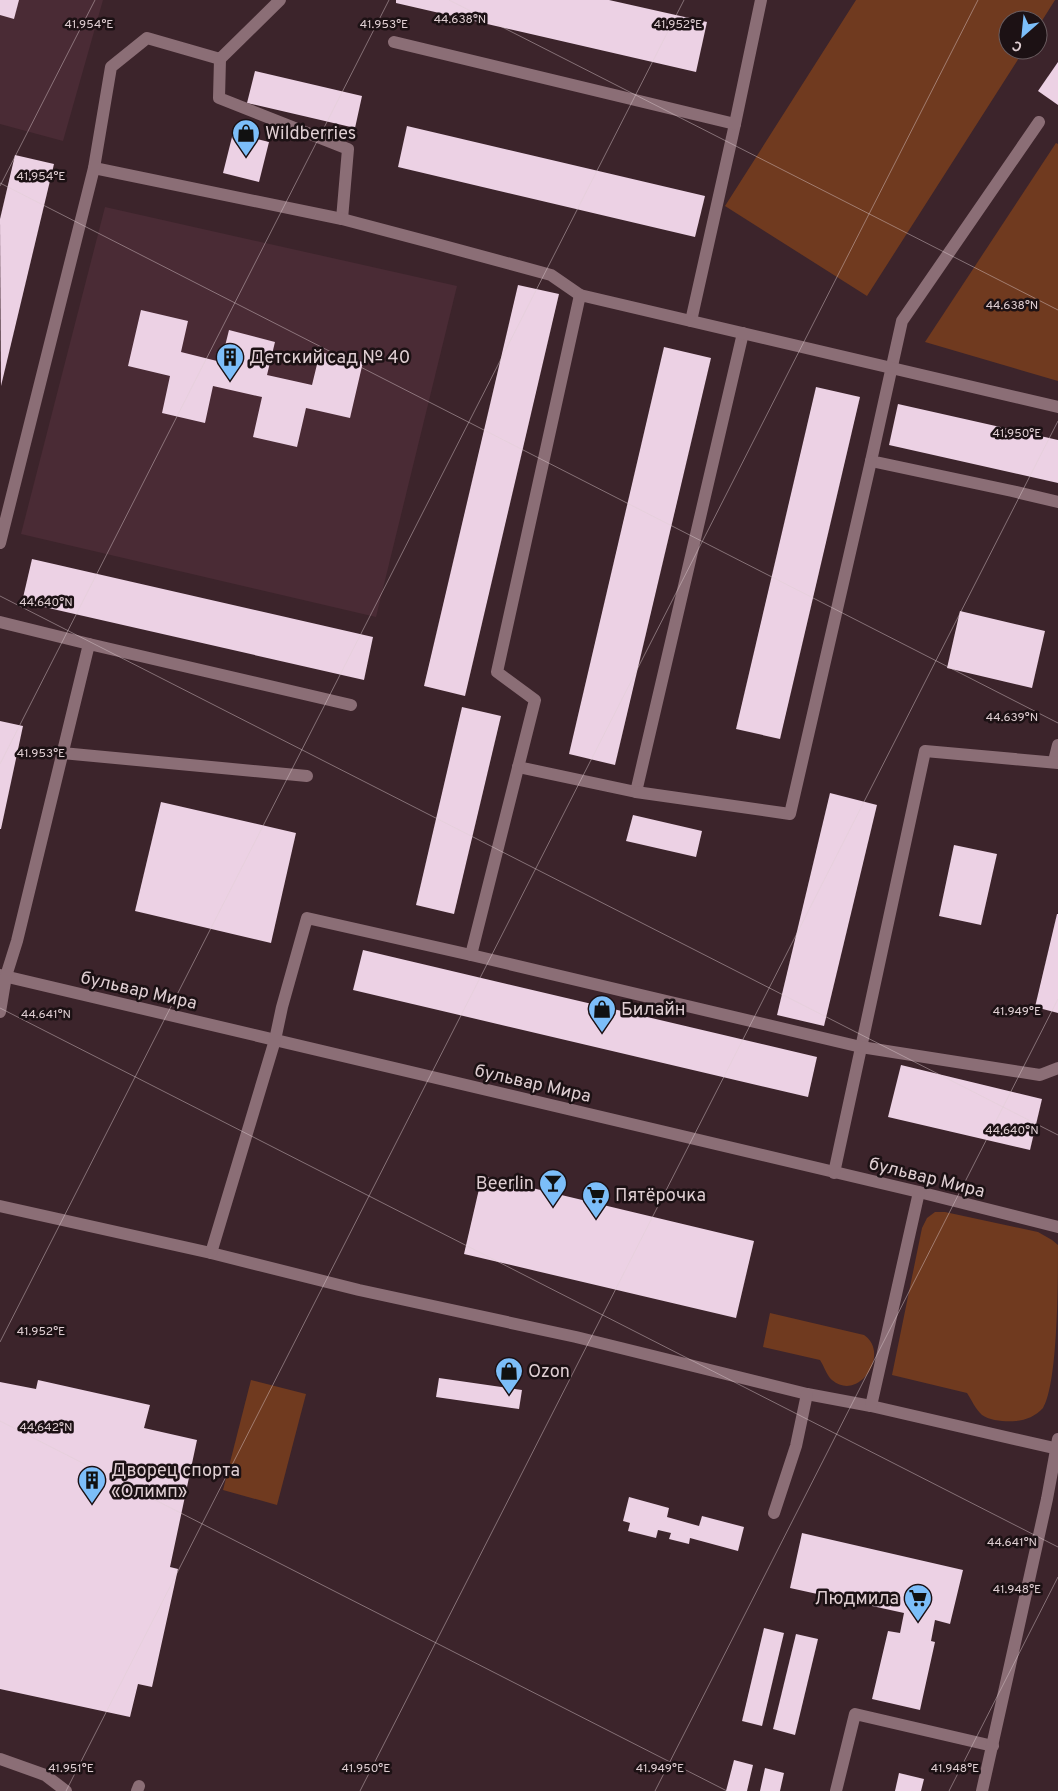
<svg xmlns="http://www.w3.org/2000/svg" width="1058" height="1791" font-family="Overpass,sans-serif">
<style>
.built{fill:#4a2b35}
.green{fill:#703a1f}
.building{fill:#ecd1e4}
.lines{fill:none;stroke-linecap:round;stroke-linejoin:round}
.minor{stroke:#8b6e76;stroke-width:12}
.ticks{fill:none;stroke:#dfced2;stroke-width:1;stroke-opacity:0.45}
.labels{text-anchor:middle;stroke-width:5;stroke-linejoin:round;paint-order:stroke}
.poi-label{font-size:18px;fill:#dfced2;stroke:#1c1114;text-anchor:start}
.street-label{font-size:18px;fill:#dfced2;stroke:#1c1114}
.ticks-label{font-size:12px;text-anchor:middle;fill:#dfced2;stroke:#1c1114;stroke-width:5;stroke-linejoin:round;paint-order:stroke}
</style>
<rect width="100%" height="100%" fill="#3c242b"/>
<g class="built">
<path d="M 0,0 L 103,0 L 63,141 L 0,124 Z"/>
<path d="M 105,207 L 457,286 L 376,617 L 21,534 Z"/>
</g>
<g class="green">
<path d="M 856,0 L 1055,0 L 1038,27 L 1038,20 L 1008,20 L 1008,50 L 1024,50 L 867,296 L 725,206 Z"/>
<path d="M 1056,143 L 1058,144 L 1058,381 L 925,342 Z"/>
<path d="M 935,1212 L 945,1212 L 1038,1232 L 1052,1240 L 1058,1245 C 1058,1280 1058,1384 1043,1408 C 1036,1416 1026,1420 1016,1421 C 1007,1422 990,1421 982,1415 C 976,1410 971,1399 967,1393 L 892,1375 L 922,1228 L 927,1218 Z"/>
<path d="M 770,1313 L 864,1335 C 891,1353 859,1403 832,1380 C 827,1376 824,1366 820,1360 L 763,1347 Z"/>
<path d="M 251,1380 L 306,1394 L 277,1505 L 223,1490 Z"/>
</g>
<g class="building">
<path d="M 0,0 L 19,0 L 14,19 L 0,15 Z"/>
<path d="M 396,0 L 609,0 L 707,22 L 696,72 L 396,3 Z"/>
<path d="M 1058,62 L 1058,105 L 1038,91 Z"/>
<path d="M 255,71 L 362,96 L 355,128 L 247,103 Z"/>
<path d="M 407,126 L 705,196 L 695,237 L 398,167 Z"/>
<path d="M 233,133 L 269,142 L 259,182 L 223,173 Z"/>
<path d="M 15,155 L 54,164 L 1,386 L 0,219 Z"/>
<path d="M 518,285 L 559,294 L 465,696 L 424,686 Z"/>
<path d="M 141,310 L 188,321 L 181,352 L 221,362 L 229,330 L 275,342 L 267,375 L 312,385 L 320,352 L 363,362 L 350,418 L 306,408 L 297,447 L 253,437 L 262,397 L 213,386 L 205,423 L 162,413 L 170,376 L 128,366 Z"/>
<path d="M 664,347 L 711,358 L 615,765 L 569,754 Z"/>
<path d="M 816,387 L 860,397 L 780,739 L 736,729 Z"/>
<path d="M 898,404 L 1058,440 L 1058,483 L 889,445 Z"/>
<path d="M 32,559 L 373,637 L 364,680 L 22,602 Z"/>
<path d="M 960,611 L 1045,631 L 1032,688 L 947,668 Z"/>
<path d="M 462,707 L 501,716 L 454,914 L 416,905 Z"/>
<path d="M 0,721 L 23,726 L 1,829 L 0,829 Z"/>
<path d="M 830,793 L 877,805 L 824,1026 L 777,1015 Z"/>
<path d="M 161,802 L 296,833 L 271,943 L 135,911 Z"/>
<path d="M 633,815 L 702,831 L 696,857 L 626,841 Z"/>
<path d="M 954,845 L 997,854 L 981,925 L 939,916 Z"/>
<path d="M 1057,914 L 1058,914 L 1058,1013 L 1035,1007 Z"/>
<path d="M 363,950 L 817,1057 L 808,1097 L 353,990 Z"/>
<path d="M 901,1065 L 1042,1099 L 1030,1150 L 888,1117 Z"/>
<path d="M 482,1176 L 754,1241 L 736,1318 L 464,1254 Z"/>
<path d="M 439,1378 L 522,1390 L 519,1409 L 436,1397 Z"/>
<path d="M 38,1380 L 150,1405 L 144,1428 L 197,1440 L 170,1567 L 178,1569 L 152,1687 L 138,1684 L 130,1717 L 0,1689 L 0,1382 L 36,1389 Z"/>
<path d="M 629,1497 L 669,1508 L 667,1517 L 699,1526 L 702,1516 L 744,1527 L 738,1551 L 690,1538 L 689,1544 L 669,1539 L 671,1533 L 658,1530 L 656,1538 L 628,1531 L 630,1523 L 623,1521 Z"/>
<path d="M 802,1533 L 963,1570 L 950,1624 L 935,1620 L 931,1641 L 935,1642 L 920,1710 L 872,1699 L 888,1631 L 900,1633 L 904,1613 L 790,1588 Z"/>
<path d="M 764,1628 L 784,1633 L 762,1726 L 742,1721 Z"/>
<path d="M 796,1634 L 818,1639 L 795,1735 L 773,1729 Z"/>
<path d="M 734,1760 L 753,1765 L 747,1791 L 726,1791 Z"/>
<path d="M 765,1768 L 784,1773 L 780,1791 L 760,1791 Z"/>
<path d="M 899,1773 L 924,1779 L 921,1791 L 895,1791 Z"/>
</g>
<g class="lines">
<g class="minor">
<path d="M 394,42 L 735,124 L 691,321"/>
<path d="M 220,59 L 219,98 L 348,149 L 342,219"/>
<path d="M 1039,122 L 902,321 L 871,461 L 1012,491 L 1058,502"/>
<path d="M 735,124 L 761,0"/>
<path d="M 94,168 L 342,219 L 433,243 L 551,275 L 580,295"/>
<path d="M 0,543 L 94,168 L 111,67 L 147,38 L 220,59 L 280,0"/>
<path d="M 0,622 L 89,644"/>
<path d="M 62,753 L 307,776"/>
<path d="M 1054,761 L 1058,745"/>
<path d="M 518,767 L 636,792 L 743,333"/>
<path d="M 636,792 L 790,814 L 871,461"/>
<path d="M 471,955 L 535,700 L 497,672 L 580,295 L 1058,407"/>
<path d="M 0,975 L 919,1192 L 1058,1227"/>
<path d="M 0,1012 L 6,976 L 17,941 L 89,644 L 351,705"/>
<path d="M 834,1173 L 925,751 L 1058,763"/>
<path d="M 0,1206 L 211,1253 L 359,1290 L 576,1337 L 807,1394 L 871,1406 L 1058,1449"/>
<path d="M 211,1253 L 275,1040 L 282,1007 L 307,918 L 471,955 L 861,1047 L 1040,1075 L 1058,1068"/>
<path d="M 871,1406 L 919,1192"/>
<path d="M 774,1513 L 796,1446 L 807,1394"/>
<path d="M 0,1759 L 45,1775 L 66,1791"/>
<path d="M 137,1791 L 139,1786"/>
<path d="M 836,1791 L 855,1714 L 993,1746"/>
<path d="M 982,1791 L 1047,1499 L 1058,1439"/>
</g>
</g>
<path class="ticks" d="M 449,0 L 1058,310M 0,183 L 1058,723M 0,186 L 95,0M 0,596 L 1058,1135M 0,764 L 389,0M 0,1008 L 1058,1547M 0,1342 L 684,0M 0,1421 L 727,1791M 66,1791 L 978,0M 360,1791 L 1058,421M 655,1791 L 1058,999M 949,1791 L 1058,1577"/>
<defs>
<g id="shop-pin" transform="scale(1.4375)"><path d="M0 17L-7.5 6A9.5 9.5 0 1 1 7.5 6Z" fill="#7cbef9" stroke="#1c1114"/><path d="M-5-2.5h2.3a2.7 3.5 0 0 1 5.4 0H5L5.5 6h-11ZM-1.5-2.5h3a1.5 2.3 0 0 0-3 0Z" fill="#111"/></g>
<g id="building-pin" transform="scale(1.4375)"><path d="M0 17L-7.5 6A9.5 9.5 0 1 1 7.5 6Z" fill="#7cbef9" stroke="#1c1114"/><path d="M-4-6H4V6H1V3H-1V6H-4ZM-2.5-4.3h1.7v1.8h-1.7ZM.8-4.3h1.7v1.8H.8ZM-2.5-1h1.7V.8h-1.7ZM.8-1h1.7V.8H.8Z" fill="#111"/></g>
<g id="bar-pin" transform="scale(1.4375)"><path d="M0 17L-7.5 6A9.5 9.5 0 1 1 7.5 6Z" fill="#7cbef9" stroke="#1c1114"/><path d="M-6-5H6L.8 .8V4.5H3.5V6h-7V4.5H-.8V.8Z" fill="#111"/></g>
<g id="supermarket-pin" transform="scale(1.4375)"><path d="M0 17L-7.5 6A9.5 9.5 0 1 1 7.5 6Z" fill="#7cbef9" stroke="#1c1114"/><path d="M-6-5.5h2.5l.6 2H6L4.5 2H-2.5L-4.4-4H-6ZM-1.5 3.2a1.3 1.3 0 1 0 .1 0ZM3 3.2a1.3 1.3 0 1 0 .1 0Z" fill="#111"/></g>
</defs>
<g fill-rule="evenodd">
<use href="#shop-pin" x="246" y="133"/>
<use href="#building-pin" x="230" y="357"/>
<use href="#shop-pin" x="602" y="1009"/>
<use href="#bar-pin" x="553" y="1183"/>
<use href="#supermarket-pin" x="596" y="1195"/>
<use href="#shop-pin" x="509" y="1371"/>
<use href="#building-pin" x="92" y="1480"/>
<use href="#supermarket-pin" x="918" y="1598"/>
</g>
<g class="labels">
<g class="poi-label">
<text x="265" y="139">Wildberries</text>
<text x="249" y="363">Детский сад № 40</text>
<text x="621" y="1015">Билайн</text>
<text x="534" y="1189" text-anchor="end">Beerlin</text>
<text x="615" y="1201">Пятёрочка</text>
<text x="528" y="1377">Ozon</text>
<text x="111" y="1476">Дворец спорта<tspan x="111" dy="21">«Олимп»</tspan></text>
<text x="899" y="1604" text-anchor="end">Людмила</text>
</g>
<g class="street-label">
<text transform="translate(139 990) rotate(13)" y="6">бульвар Мира</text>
<text transform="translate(533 1083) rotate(13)" y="6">бульвар Мира</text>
<text transform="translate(927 1177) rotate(14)" y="6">бульвар Мира</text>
</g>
</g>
<g class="ticks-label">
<text x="460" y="23">44.638°N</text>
<text x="89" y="28">41.954°E</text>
<text x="384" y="28">41.953°E</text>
<text x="678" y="28">41.952°E</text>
<text x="41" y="180">41.954°E</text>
<text x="1012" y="309">44.638°N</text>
<text x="1017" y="437">41.950°E</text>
<text x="46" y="606">44.640°N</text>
<text x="1012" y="721">44.639°N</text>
<text x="41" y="757">41.953°E</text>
<text x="1017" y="1015">41.949°E</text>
<text x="46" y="1018">44.641°N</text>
<text x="1012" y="1134">44.640°N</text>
<text x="41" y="1335">41.952°E</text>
<text x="46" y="1431">44.642°N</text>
<text x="1012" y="1546">44.641°N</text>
<text x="1017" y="1593">41.948°E</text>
<text x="71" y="1772">41.951°E</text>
<text x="366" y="1772">41.950°E</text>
<text x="660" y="1772">41.949°E</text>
<text x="955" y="1772">41.948°E</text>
</g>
<g transform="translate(1023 35) rotate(207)"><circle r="24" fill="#1c1114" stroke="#6a5d60"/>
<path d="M0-4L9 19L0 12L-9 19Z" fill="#7cbef9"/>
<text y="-8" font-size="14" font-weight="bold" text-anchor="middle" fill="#dfced2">С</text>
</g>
</svg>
